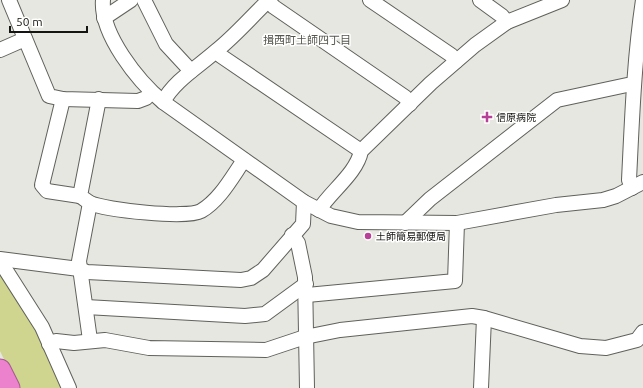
<svg xmlns="http://www.w3.org/2000/svg" width="643" height="388" font-family="Ubuntu,'Noto Sans JP',sans-serif">
<style>
.green{fill:#cfd48e}
.lines{fill:none;stroke-linecap:round;stroke-linejoin:round}
.minor-casing{stroke:#60615b;stroke-width:16}
.highway-casing{stroke:#a05c8c;stroke-width:23}
.minor{stroke:#fff;stroke-width:14}
.highway{stroke:#ec82cd;stroke-width:21}
.poi-dot{fill:#b74199;stroke:#fffffe;stroke-width:1.5}
.labels{text-anchor:middle;stroke-width:3;stroke-linejoin:round;paint-order:stroke}
.poi-label{font-size:10px;fill:#141512;stroke:#fffffe;text-anchor:start}
.neighbourhood-label{font-size:11px;fill:#565651;stroke:#fffffe}
</style>
<rect width="100%" height="100%" fill="#e6e7e0"/>
<path class="green" d="M 0,271 L 42,338 L 65,388 L 18,388 L 0,351 Z"/>
<g class="lines">
<g class="minor-casing">
<g id="minor">
<path d="M 9,0 L 49,96 L 63,99 L 138,101 L 146,98 L 151,92"/>
<path d="M 103,0 C 100,34 138,81 163,102 L 304,202 L 331,216 L 358,222 L 457,223 L 556,205 L 603,200 L 616,196 L 643,182"/>
<path d="M 144,0 L 166,44 L 191,71"/>
<path d="M 370,0 L 451,55 L 456,61"/>
<path d="M 480,0 L 502,16 L 507,22"/>
<path d="M 268,1 L 274,7 L 405,97 L 410,104"/>
<path d="M 104,18 L 131,0"/>
<path d="M 0,50 L 25,39"/>
<path d="M 217,51 L 221,56 L 361,151"/>
<path d="M 63,99 L 42,185 L 47,191 L 80,196"/>
<path d="M 99,99 L 80,196 C 83,198 87,201 90,203 C 106,210 187,219 201,211 C 220,200 232,177 244,160"/>
<path d="M 163,102 C 174,81 198,67 216,51 C 235,36 251,17 269,0"/>
<path d="M 632,188 L 629,180 C 632,120 634,60 643,0"/>
<path d="M 90,203 L 79,261 L 90,340"/>
<path d="M 319,210 C 330,192 357,173 361,151 L 431,83 L 475,45 L 507,22 L 562,0"/>
<path d="M 405,223 L 430,199 L 557,100 L 627,85 L 634,85"/>
<path d="M 292,235 L 298,243 L 305,277 L 307,388"/>
<path d="M 0,259 L 79,269 L 87,272 L 241,280 L 251,278 L 263,270 L 303,224 L 304,202"/>
<path d="M 0,261 L 42,327 L 69,388"/>
<path d="M 307,295 L 455,281 L 457,223"/>
<path d="M 86,307 L 245,316 L 265,314 L 306,284"/>
<path d="M 49,344 L 56,341 L 74,343 L 105,340 L 149,348 L 266,350 L 305,337 L 340,330 L 472,316 L 484,318 L 580,346 L 606,348 L 637,340 L 643,332"/>
<path d="M 481,388 L 484,318"/>
</g>
</g>
<g class="highway-casing">
<path id="highway" d="M 0,370 L 9,388"/>
</g>
<use href="#minor" class="minor"/>
<use href="#highway" class="highway"/>
</g>
<g class="poi-dot">
<path d="M485 111h4v4h4v4h-4v4h-4v-4h-4v-4h4z"/>
<circle cx="368" cy="236" r="4"/>
</g>
<g class="labels">
<g class="poi-label">
<text x="496" y="121">信原病院</text>
<text x="376" y="240">土師簡易郵便局</text>
</g>
<g class="neighbourhood-label">
<text x="307" y="44">揖西町土師四丁目</text>
</g>
</g>
<path d="M10 26v6h77v-6" fill="none" stroke="#141512" stroke-width="2"/>
<text x="16" y="26" font-size="12" fill="#141512" stroke="#fffffe" stroke-width="3" paint-order="stroke">50 m</text>
</svg>
